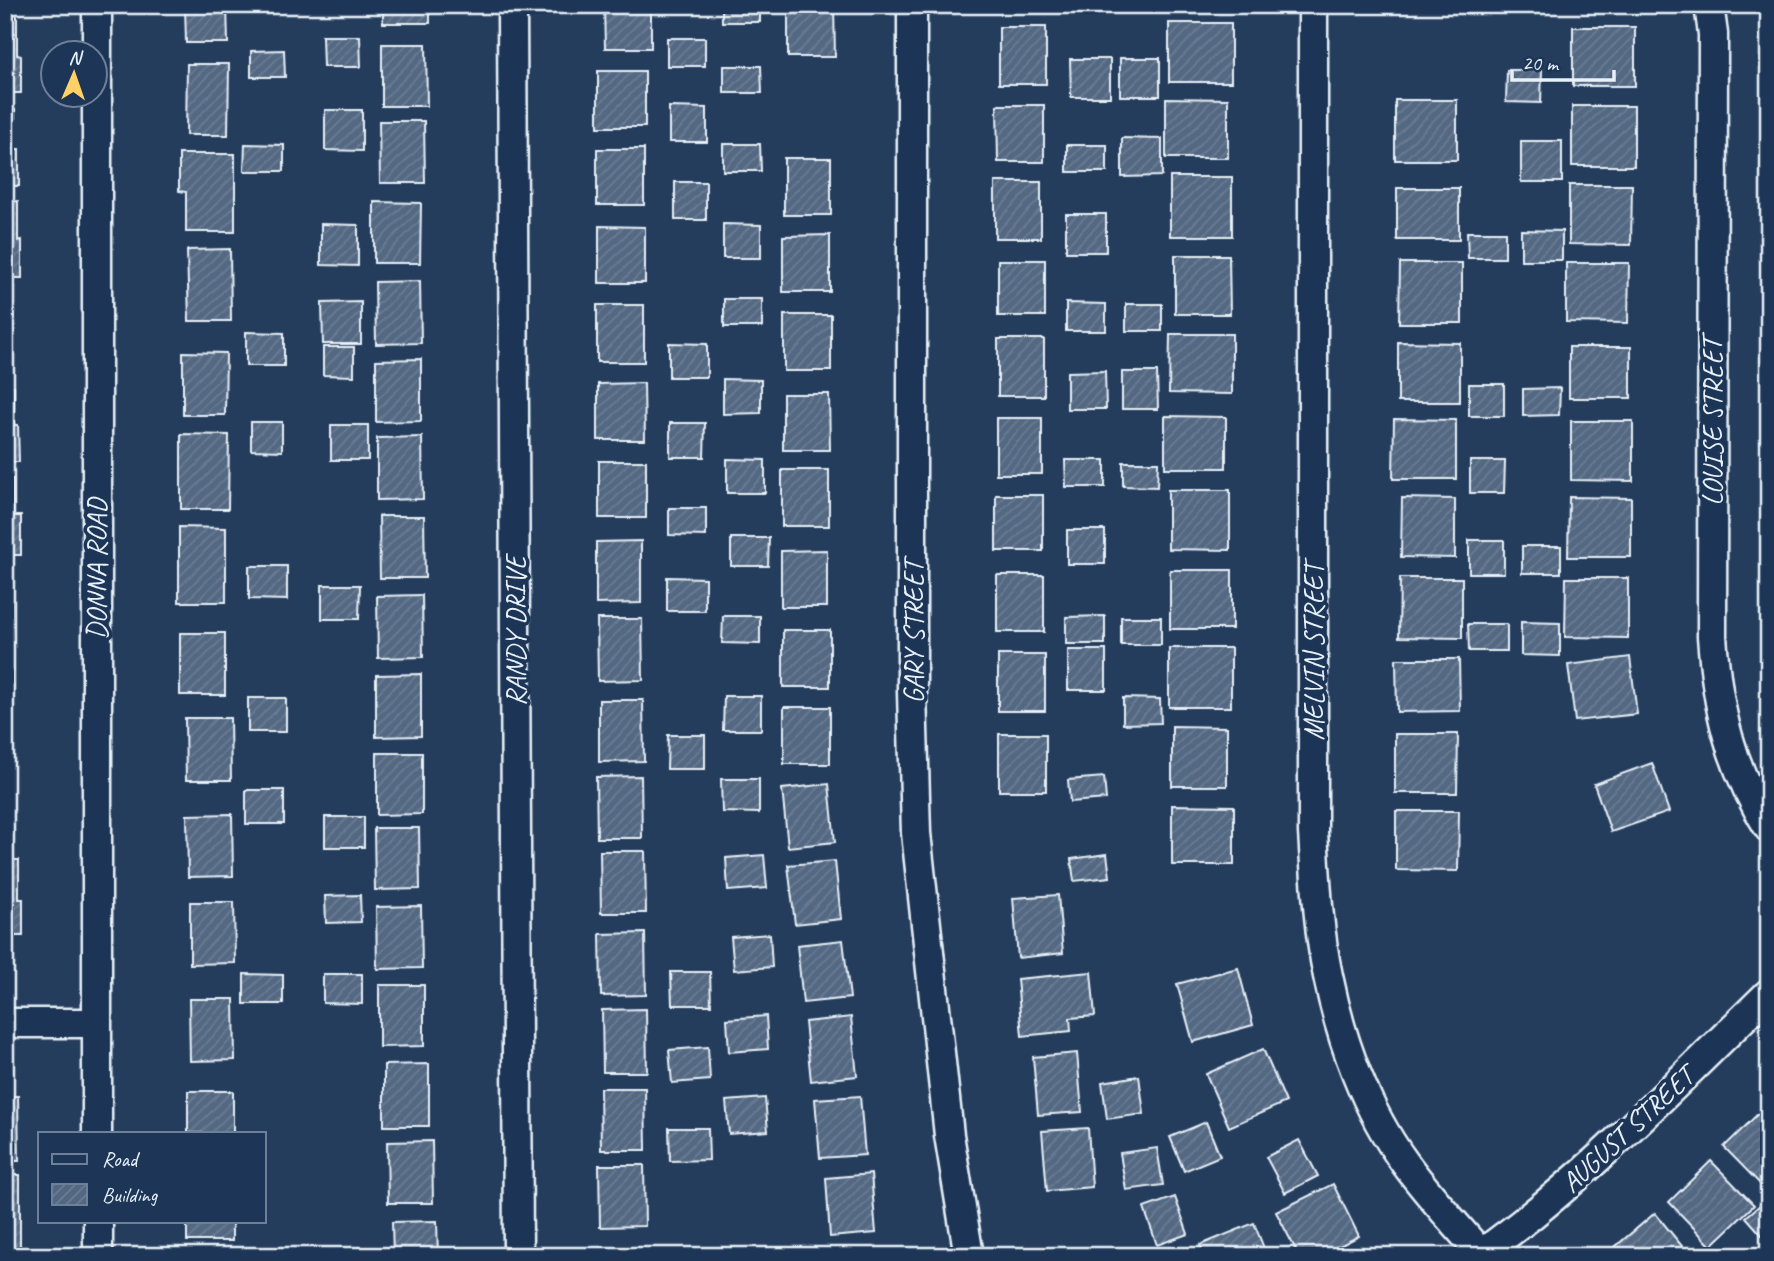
<svg xmlns="http://www.w3.org/2000/svg" width="1774" height="1261" font-family="Caveat,sans-serif">
<style>
.building{fill:url(#building-hatch);stroke:#e8f1f8;stroke-width:2}
.lines{fill:none;stroke-linecap:round;stroke-linejoin:round}
.minor-casing{stroke:#e8f1f8;stroke-width:33}
.minor{stroke:#1d3557;stroke-width:28}
.labels{text-anchor:middle;stroke-width:7;stroke-linejoin:round;paint-order:stroke}
.street-label{font-size:28px;fill:#e8f1f8;stroke:#1d3557}
</style>
<defs>
<pattern id="building-hatch" width="6" height="6" patternUnits="userSpaceOnUse" patternTransform="scale(1.75)"><rect width="6" height="6" fill="#536782"/><path d="M-1 1l2-2M0 6l6-6M5 7l2-2" fill="none" stroke="#6c7d94"/></pattern>
</defs>
<rect width="100%" height="100%" fill="#253d5d"/>
<filter id="ink" filterUnits="userSpaceOnUse"><feTurbulence type="fractalNoise" baseFrequency=".0143" numOctaves="2"/><feDisplacementMap in="SourceGraphic" scale="14" xChannelSelector="R" yChannelSelector="G"/><feConvolveMatrix kernelMatrix="1 2 1 2 8 2 1 2 1" color-interpolation-filters="sRGB"/></filter>
<g filter="url(#ink)">
<g class="building">
<path d="M 185,5 L 227,5 L 228,43 L 186,43 Z"/>
<rect x="383" y="5" width="47" height="18"/>
<path d="M 604,5 L 651,5 L 651,48 L 605,48 Z"/>
<rect x="722" y="5" width="38" height="17"/>
<path d="M 788,5 L 834,5 L 835,57 L 788,57 Z"/>
<rect x="1118" y="5" width="32" height="5"/>
<path d="M 5,16 L 17,16 L 17,55 L 21,56 L 21,93 L 5,93 Z"/>
<rect x="1169" y="23" width="62" height="59"/>
<rect x="999" y="27" width="47" height="57"/>
<rect x="1573" y="27" width="62" height="59"/>
<path d="M 322,36 L 360,36 L 361,67 L 323,67 Z"/>
<rect x="667" y="38" width="38" height="28"/>
<path d="M 382,44 L 426,44 L 427,106 L 382,106 Z"/>
<path d="M 284,50 L 285,77 L 251,77 L 251,51 Z"/>
<rect x="1120" y="58" width="40" height="38"/>
<path d="M 1070,59 L 1110,59 L 1110,97 L 1071,97 Z"/>
<path d="M 187,64 L 229,64 L 228,135 L 186,135 Z"/>
<path d="M 724,66 L 761,66 L 762,93 L 724,93 Z"/>
<path d="M 1507,70 L 1542,70 L 1541,103 L 1506,102 Z"/>
<rect x="598" y="71" width="47" height="56"/>
<path d="M 1166,98 L 1228,99 L 1228,158 L 1166,158 Z"/>
<rect x="1395" y="100" width="62" height="60"/>
<path d="M 997,105 L 1044,105 L 1044,162 L 998,162 Z"/>
<rect x="1572" y="106" width="62" height="60"/>
<path d="M 669,107 L 707,108 L 707,142 L 669,142 Z"/>
<path d="M 5,110 L 15,110 L 15,149 L 19,149 L 19,186 L 5,186 Z"/>
<path d="M 325,110 L 362,110 L 362,151 L 325,150 Z"/>
<path d="M 379,121 L 424,121 L 425,183 L 380,183 Z"/>
<path d="M 1122,138 L 1162,139 L 1162,176 L 1122,177 Z"/>
<rect x="1521" y="141" width="41" height="41"/>
<path d="M 245,144 L 284,145 L 284,171 L 244,171 Z"/>
<path d="M 723,144 L 760,144 L 761,171 L 723,171 Z"/>
<rect x="1067" y="145" width="40" height="27"/>
<rect x="597" y="149" width="47" height="56"/>
<path d="M 179,154 L 235,154 L 235,232 L 186,232 L 186,192 L 179,191 Z"/>
<rect x="784" y="158" width="47" height="57"/>
<rect x="1170" y="177" width="62" height="59"/>
<rect x="675" y="182" width="31" height="38"/>
<rect x="995" y="182" width="46" height="56"/>
<path d="M 1569,185 L 1632,185 L 1631,245 L 1569,244 Z"/>
<rect x="1397" y="188" width="62" height="52"/>
<path d="M 18,201 L 18,241 L 22,240 L 22,278 L 5,278 L 5,202 Z"/>
<path d="M 374,202 L 421,203 L 420,263 L 374,263 Z"/>
<rect x="1066" y="214" width="40" height="38"/>
<path d="M 321,224 L 358,225 L 358,266 L 321,265 Z"/>
<path d="M 723,224 L 761,225 L 761,258 L 723,258 Z"/>
<path d="M 599,226 L 645,227 L 645,283 L 599,283 Z"/>
<path d="M 1521,230 L 1562,231 L 1562,260 L 1521,260 Z"/>
<path d="M 1467,232 L 1505,232 L 1505,258 L 1468,258 Z"/>
<path d="M 830,235 L 830,292 L 783,292 L 783,236 Z"/>
<path d="M 230,249 L 231,321 L 189,321 L 187,250 Z"/>
<path d="M 1175,255 L 1229,255 L 1230,314 L 1175,314 Z"/>
<rect x="998" y="260" width="47" height="56"/>
<path d="M 1400,263 L 1462,263 L 1462,323 L 1399,323 Z"/>
<path d="M 1566,263 L 1629,263 L 1628,323 L 1566,322 Z"/>
<path d="M 420,281 L 421,343 L 376,344 L 375,282 Z"/>
<rect x="724" y="299" width="38" height="28"/>
<path d="M 361,302 L 361,344 L 323,344 L 322,303 Z"/>
<path d="M 1066,303 L 1106,304 L 1106,331 L 1066,331 Z"/>
<rect x="1126" y="304" width="36" height="27"/>
<rect x="597" y="305" width="47" height="57"/>
<rect x="784" y="315" width="47" height="56"/>
<path d="M 246,332 L 284,333 L 284,366 L 246,366 Z"/>
<path d="M 1170,334 L 1232,334 L 1232,394 L 1169,393 Z"/>
<rect x="998" y="339" width="46" height="57"/>
<path d="M 1398,342 L 1460,343 L 1460,402 L 1398,402 Z"/>
<path d="M 669,343 L 707,344 L 707,377 L 669,377 Z"/>
<path d="M 323,347 L 354,347 L 354,376 L 323,375 Z"/>
<rect x="1569" y="347" width="62" height="51"/>
<path d="M 183,352 L 226,353 L 225,415 L 183,415 Z"/>
<path d="M 421,359 L 421,421 L 376,422 L 376,360 Z"/>
<path d="M 1105,371 L 1106,409 L 1067,409 L 1067,372 Z"/>
<path d="M 1122,372 L 1157,372 L 1158,409 L 1122,409 Z"/>
<path d="M 723,379 L 761,380 L 761,413 L 723,414 Z"/>
<path d="M 644,383 L 645,440 L 598,440 L 598,384 Z"/>
<rect x="1469" y="384" width="35" height="32"/>
<path d="M 5,386 L 14,386 L 14,425 L 18,425 L 19,462 L 5,462 Z"/>
<path d="M 1560,388 L 1559,415 L 1523,416 L 1523,389 Z"/>
<path d="M 783,394 L 829,394 L 830,450 L 783,450 Z"/>
<path d="M 1165,416 L 1226,417 L 1226,468 L 1165,468 Z"/>
<rect x="996" y="418" width="46" height="56"/>
<path d="M 1394,419 L 1456,420 L 1456,479 L 1393,479 Z"/>
<path d="M 1571,421 L 1633,421 L 1633,481 L 1571,480 Z"/>
<path d="M 251,422 L 282,422 L 282,451 L 251,450 Z"/>
<path d="M 670,423 L 705,423 L 704,457 L 670,457 Z"/>
<rect x="331" y="425" width="37" height="35"/>
<path d="M 181,434 L 229,435 L 228,509 L 181,509 Z"/>
<path d="M 422,437 L 423,499 L 377,500 L 377,438 Z"/>
<path d="M 727,459 L 765,460 L 765,493 L 727,493 Z"/>
<path d="M 1065,460 L 1105,460 L 1105,487 L 1066,487 Z"/>
<rect x="599" y="461" width="47" height="57"/>
<path d="M 1470,461 L 1505,461 L 1504,493 L 1470,493 Z"/>
<path d="M 1123,462 L 1158,462 L 1157,487 L 1123,486 Z"/>
<rect x="782" y="470" width="47" height="56"/>
<path d="M 5,479 L 13,479 L 13,516 L 21,516 L 21,555 L 5,555 Z"/>
<path d="M 1168,490 L 1230,490 L 1230,550 L 1168,549 Z"/>
<rect x="996" y="495" width="47" height="56"/>
<path d="M 1569,497 L 1631,498 L 1631,557 L 1568,557 Z"/>
<path d="M 1402,498 L 1455,499 L 1455,558 L 1401,557 Z"/>
<path d="M 669,508 L 706,508 L 706,536 L 669,535 Z"/>
<path d="M 379,516 L 424,516 L 425,578 L 380,578 Z"/>
<path d="M 179,527 L 226,528 L 226,602 L 179,602 Z"/>
<rect x="1067" y="530" width="38" height="34"/>
<path d="M 731,538 L 769,538 L 768,566 L 731,566 Z"/>
<rect x="1469" y="540" width="35" height="33"/>
<path d="M 641,541 L 641,603 L 596,604 L 596,542 Z"/>
<rect x="1522" y="546" width="39" height="27"/>
<path d="M 827,550 L 827,607 L 781,607 L 781,551 Z"/>
<path d="M 249,566 L 287,566 L 287,600 L 249,599 Z"/>
<rect x="1170" y="570" width="62" height="59"/>
<path d="M 5,574 L 12,574 L 11,648 L 5,648 Z"/>
<rect x="997" y="575" width="47" height="57"/>
<path d="M 667,577 L 705,578 L 705,611 L 667,611 Z"/>
<path d="M 1400,578 L 1462,578 L 1462,638 L 1399,637 Z"/>
<path d="M 1566,578 L 1628,578 L 1628,638 L 1565,637 Z"/>
<path d="M 322,585 L 360,585 L 359,619 L 322,619 Z"/>
<path d="M 422,595 L 423,657 L 378,658 L 377,596 Z"/>
<path d="M 723,616 L 760,616 L 760,644 L 722,643 Z"/>
<path d="M 1105,616 L 1105,644 L 1066,644 L 1066,617 Z"/>
<rect x="1121" y="617" width="40" height="28"/>
<path d="M 597,619 L 642,619 L 643,680 L 598,681 Z"/>
<path d="M 1521,622 L 1560,623 L 1560,656 L 1521,655 Z"/>
<path d="M 1468,624 L 1507,624 L 1507,651 L 1469,651 Z"/>
<rect x="783" y="630" width="47" height="57"/>
<rect x="180" y="633" width="45" height="62"/>
<rect x="1169" y="648" width="62" height="59"/>
<rect x="1068" y="650" width="38" height="40"/>
<rect x="998" y="655" width="47" height="56"/>
<path d="M 1630,657 L 1637,714 L 1575,721 L 1568,665 Z"/>
<path d="M 1396,659 L 1459,659 L 1460,711 L 1397,712 Z"/>
<rect x="5" y="665" width="7" height="74"/>
<path d="M 421,674 L 421,736 L 376,737 L 376,675 Z"/>
<path d="M 724,696 L 761,696 L 761,730 L 723,730 Z"/>
<rect x="248" y="698" width="38" height="34"/>
<path d="M 1123,698 L 1160,699 L 1161,723 L 1123,724 Z"/>
<path d="M 599,700 L 643,700 L 644,761 L 599,762 Z"/>
<rect x="784" y="707" width="46" height="57"/>
<path d="M 185,718 L 230,718 L 231,780 L 186,780 Z"/>
<path d="M 1172,726 L 1227,727 L 1227,786 L 1172,786 Z"/>
<rect x="999" y="734" width="47" height="57"/>
<path d="M 1395,734 L 1458,734 L 1457,793 L 1395,793 Z"/>
<path d="M 668,735 L 705,735 L 705,769 L 667,769 Z"/>
<path d="M 377,753 L 422,753 L 422,814 L 377,815 Z"/>
<path d="M 1652,763 L 1669,812 L 1611,832 L 1594,784 Z"/>
<path d="M 641,776 L 642,838 L 597,838 L 596,777 Z"/>
<path d="M 1104,777 L 1106,799 L 1070,802 L 1068,780 Z"/>
<path d="M 721,779 L 759,779 L 759,813 L 722,812 Z"/>
<path d="M 829,784 L 835,842 L 788,847 L 782,789 Z"/>
<rect x="246" y="790" width="38" height="34"/>
<path d="M 1172,805 L 1234,806 L 1234,865 L 1172,865 Z"/>
<path d="M 1396,811 L 1459,811 L 1458,871 L 1396,870 Z"/>
<path d="M 232,814 L 233,876 L 188,877 L 187,815 Z"/>
<rect x="325" y="817" width="39" height="30"/>
<path d="M 374,828 L 419,828 L 420,889 L 375,890 Z"/>
<path d="M 600,851 L 645,851 L 646,913 L 601,913 Z"/>
<path d="M 1107,854 L 1110,877 L 1074,881 L 1071,859 Z"/>
<path d="M 764,855 L 767,888 L 728,891 L 726,858 Z"/>
<path d="M 5,860 L 19,860 L 19,899 L 23,899 L 23,936 L 5,936 Z"/>
<path d="M 835,861 L 841,919 L 795,924 L 788,865 Z"/>
<path d="M 360,895 L 361,922 L 326,923 L 325,896 Z"/>
<path d="M 1058,895 L 1063,953 L 1018,958 L 1013,898 Z"/>
<path d="M 190,902 L 234,902 L 235,963 L 190,964 Z"/>
<path d="M 421,906 L 422,968 L 377,969 L 376,907 Z"/>
<path d="M 645,933 L 646,995 L 601,996 L 600,934 Z"/>
<path d="M 770,934 L 772,967 L 734,970 L 731,937 Z"/>
<path d="M 843,940 L 850,998 L 803,1003 L 797,945 Z"/>
<path d="M 1238,968 L 1253,1025 L 1193,1042 L 1177,984 Z"/>
<path d="M 671,972 L 710,972 L 711,1005 L 672,1005 Z"/>
<path d="M 1091,972 L 1095,1016 L 1070,1018 L 1071,1031 L 1022,1036 L 1017,979 Z"/>
<path d="M 244,974 L 283,975 L 283,1004 L 244,1004 Z"/>
<path d="M 323,974 L 362,974 L 362,1004 L 323,1003 Z"/>
<path d="M 379,985 L 424,985 L 424,1046 L 379,1047 Z"/>
<path d="M 189,999 L 234,999 L 235,1060 L 190,1061 Z"/>
<path d="M 646,1009 L 647,1072 L 603,1072 L 602,1010 Z"/>
<path d="M 766,1016 L 768,1049 L 729,1052 L 727,1019 Z"/>
<path d="M 851,1017 L 857,1076 L 811,1081 L 805,1022 Z"/>
<path d="M 708,1047 L 710,1080 L 672,1083 L 669,1050 Z"/>
<path d="M 1263,1049 L 1286,1102 L 1229,1127 L 1206,1074 Z"/>
<path d="M 1077,1053 L 1082,1112 L 1038,1115 L 1033,1057 Z"/>
<path d="M 429,1064 L 429,1126 L 384,1126 L 384,1065 Z"/>
<path d="M 1139,1076 L 1144,1114 L 1107,1119 L 1102,1082 Z"/>
<path d="M 600,1088 L 645,1088 L 646,1150 L 601,1150 Z"/>
<rect x="188" y="1091" width="45" height="42"/>
<path d="M 5,1096 L 18,1096 L 19,1161 L 5,1161 Z"/>
<path d="M 860,1096 L 865,1155 L 820,1158 L 815,1099 Z"/>
<path d="M 765,1098 L 768,1131 L 729,1134 L 726,1101 Z"/>
<path d="M 1766,1106 L 1769,1108 L 1769,1188 L 1766,1190 L 1724,1147 Z"/>
<path d="M 1206,1122 L 1220,1156 L 1184,1171 L 1170,1137 Z"/>
<path d="M 669,1128 L 708,1128 L 709,1160 L 670,1161 Z"/>
<path d="M 1088,1128 L 1092,1187 L 1047,1191 L 1042,1131 Z"/>
<path d="M 1299,1140 L 1318,1176 L 1285,1193 L 1266,1157 Z"/>
<path d="M 432,1141 L 433,1203 L 388,1203 L 387,1142 Z"/>
<path d="M 1157,1148 L 1163,1185 L 1126,1190 L 1120,1153 Z"/>
<path d="M 1711,1161 L 1754,1205 L 1711,1246 L 1669,1202 Z"/>
<path d="M 599,1165 L 644,1165 L 645,1226 L 600,1227 Z"/>
<path d="M 871,1174 L 876,1233 L 830,1237 L 826,1178 Z"/>
<rect x="5" y="1175" width="15" height="73"/>
<path d="M 1333,1184 L 1359,1236 L 1320,1256 L 1299,1256 L 1276,1212 Z"/>
<path d="M 1175,1197 L 1188,1234 L 1157,1245 L 1144,1208 Z"/>
<path d="M 1767,1199 L 1769,1202 L 1769,1243 L 1746,1217 Z"/>
<path d="M 1655,1213 L 1690,1256 L 1612,1256 L 1609,1252 Z"/>
<rect x="187" y="1221" width="45" height="20"/>
<path d="M 437,1221 L 438,1256 L 393,1256 L 392,1222 Z"/>
<path d="M 1254,1223 L 1267,1256 L 1204,1256 L 1200,1245 Z"/>
<path d="M 1180,1248 L 1183,1256 L 1159,1256 Z"/>
<rect x="249" y="1253" width="39" height="3"/>
</g>
<g class="lines">
<g class="minor-casing">
<g id="minor">
<path d="M 512,5 L 518,1256"/>
<path d="M 912,5 L 912,692 L 916,833 L 949,1135 L 969,1256"/>
<path d="M 1313,5 L 1313,832 C 1316,880 1318,929 1328,976 C 1341,1041 1366,1110 1405,1163 C 1428,1195 1456,1224 1481,1254"/>
<path d="M 1709,5 L 1713,34 L 1712,636 C 1717,708 1730,766 1769,828"/>
<path d="M 5,1023 L 96,1023"/>
<path d="M 97,1133 L 97,5"/>
<path d="M 98,1221 L 98,1256"/>
<path d="M 1478,1256 C 1585,1180 1675,1084 1769,993"/>
</g>
</g>
<use href="#minor" class="minor"/>
</g>
</g>
<g class="labels">
<g class="street-label">
<text transform="translate(1712 422) rotate(-90)" y="10">LOUISE STREET</text>
<text transform="translate(96 569) rotate(-90)" y="10">DONNA ROAD</text>
<text transform="translate(515 631) rotate(-90)" y="10">RANDY DRIVE</text>
<text transform="translate(913 632) rotate(-90)" y="10">GARY STREET</text>
<text transform="translate(1313 652) rotate(-90)" y="10">MELVIN STREET</text>
<text transform="translate(1627 1129) rotate(-43)" y="10">AUGUST STREET</text>
</g>
</g>
<rect width="1774" height="1261" fill="none" stroke="#1d3557" stroke-width="28"/>
<rect x="14" y="14" width="1746" height="1233" fill="none" stroke="#e8f1f8" stroke-width="2.5" filter="url(#ink)"/>
<rect x="38" y="1132" width="228" height="91" fill="#1d3557" stroke="#6e8097" stroke-width="2"/>
<rect x="52" y="1154" width="35" height="10" fill="#1d3557" stroke="#6e8097" stroke-width="2"/>
<text x="102" y="1166" font-size="21" fill="#e8f1f8">Road</text>
<rect x="52" y="1184" width="35" height="21" fill="url(#building-hatch)" stroke="#6e8097" stroke-width="2"/>
<text x="102" y="1202" font-size="21" fill="#e8f1f8">Building</text>
<g transform="translate(74 74) rotate(2)"><circle r="33" fill="#1d3557" stroke="#6e8097" stroke-width="2"/>
<path d="M0-5L12 26L0 18L-12 26Z" fill="#ffd166"/>
<text y="-10" font-size="19" font-weight="bold" text-anchor="middle" fill="#e8f1f8">N</text>
</g>
<path d="M1512 70v10h102v-10" fill="none" stroke="#e8f1f8" stroke-width="3.5"/>
<text x="1522" y="70" font-size="21" fill="#e8f1f8" stroke="#1d3557" stroke-width="5" paint-order="stroke">20 m</text>
</svg>
